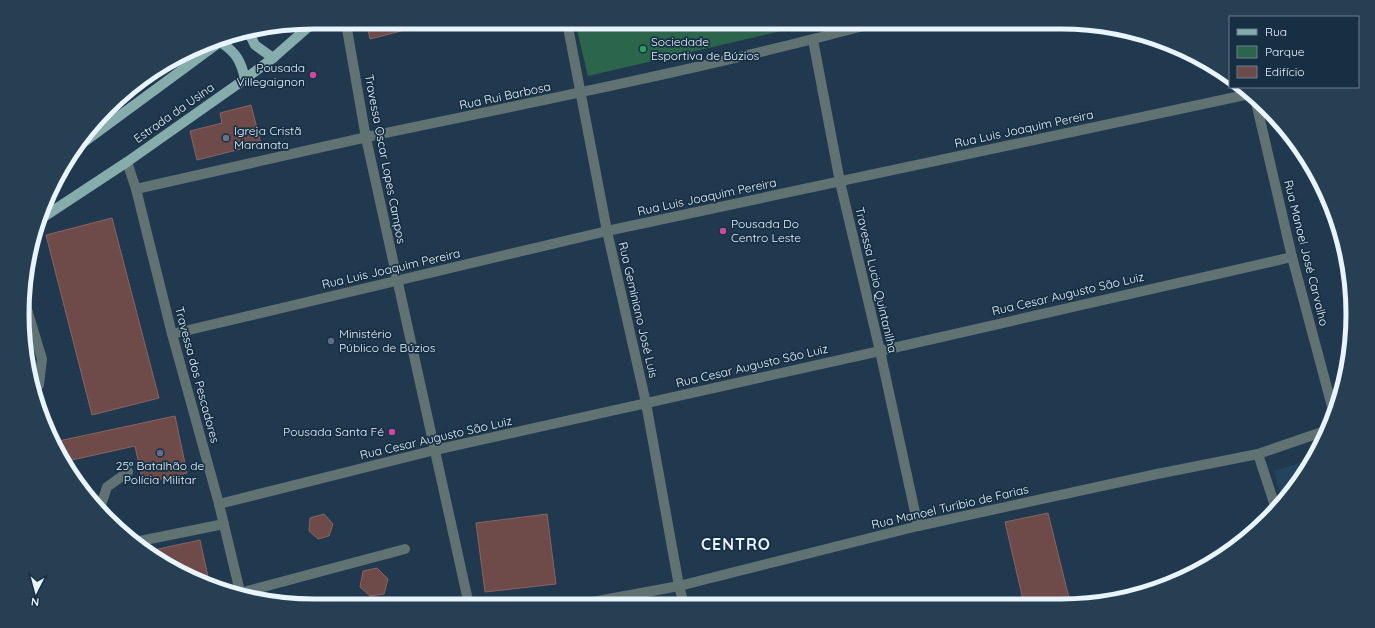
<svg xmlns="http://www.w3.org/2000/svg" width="1375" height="628" font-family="Quicksand,sans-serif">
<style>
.built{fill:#24445d}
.green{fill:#2b654b}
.building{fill:#6e4b49;stroke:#896462}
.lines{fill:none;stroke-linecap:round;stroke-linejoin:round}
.minor{stroke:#607272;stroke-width:10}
.major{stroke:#86acab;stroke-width:10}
.leisure-dot{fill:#2e9e5b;stroke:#162f43;stroke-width:1.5}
.hotel-dot{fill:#d1479c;stroke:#162f43;stroke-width:1.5}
.worship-dot{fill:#6b7280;stroke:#162f43;stroke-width:1.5}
.service-dot{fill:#5c6f8a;stroke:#162f43;stroke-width:1.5}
.labels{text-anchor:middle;stroke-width:3.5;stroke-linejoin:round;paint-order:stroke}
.poi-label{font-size:12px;fill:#e8f4ff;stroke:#162f43;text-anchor:start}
.street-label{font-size:12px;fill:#e8f4ff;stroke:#162f43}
.district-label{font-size:16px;font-weight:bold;letter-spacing:1px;fill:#e8f4ff;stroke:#162f43}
.rim{fill:none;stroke:#e8f4ff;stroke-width:5}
</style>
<rect width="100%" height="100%" fill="#20394e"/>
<path class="built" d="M 1311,459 L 1293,492 L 1283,501 L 1274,471 Z"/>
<path class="green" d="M 575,22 L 820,22 L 588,76 Z"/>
<g class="building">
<path d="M 366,22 L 436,22 L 370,39 Z"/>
<path d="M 251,105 L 261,144 L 197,160 L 190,131 L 222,123 L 220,113 Z"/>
<path d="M 112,218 L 159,398 L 92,415 L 46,235 Z"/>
<path d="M 175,416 L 187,473 L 143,483 L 135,446 L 63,462 L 54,442 Z"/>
<path d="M 1048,513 L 1069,598 L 1046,604 L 1024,604 L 1005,522 Z"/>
<path d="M 324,514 L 333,524 L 329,536 L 318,539 L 309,531 L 310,518 Z"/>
<path d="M 547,514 L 556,584 L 485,592 L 476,523 Z"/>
<path d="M 200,540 L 210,586 L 202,584 L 149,551 Z"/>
<path d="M 377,568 L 388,579 L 384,594 L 370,596 L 360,587 L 363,571 Z"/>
</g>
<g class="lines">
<g class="minor">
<path d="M 344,22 L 347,29 L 366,138 L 469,605"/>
<path d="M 567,22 L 607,231 L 646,403 L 679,586 L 684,605"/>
<path d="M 813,40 L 840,182 L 880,351 L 918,526"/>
<path d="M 1255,98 L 1292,257 L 1334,414"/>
<path d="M 127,162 L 136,189 L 172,334 L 219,504 L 241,596"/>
<path d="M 136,189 C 213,172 290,154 367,137 C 538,101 709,68 878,22"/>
<path d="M 26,306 L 42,359 L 39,385 L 35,389"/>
<path d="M 172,334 L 607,231 L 1250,94"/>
<path d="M 1258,454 L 1276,509"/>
<path d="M 219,504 L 435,450 L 880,351 L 1292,257"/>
<path d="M 102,510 L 101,505 L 107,487 L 128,472"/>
<path d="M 135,542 L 224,524"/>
<path d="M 240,593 L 405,549"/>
<path d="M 576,605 L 679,586 L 918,526 L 1157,474 L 1258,454 L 1328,430"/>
</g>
<g class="major">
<path d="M 249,33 L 255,45 L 273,58"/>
<path d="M 220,42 C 236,52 241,61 245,79"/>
<path d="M 80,145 L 228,36"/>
<path d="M 42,218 L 127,162 L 245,79 L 273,58 L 314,22"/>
</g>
</g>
<circle class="leisure-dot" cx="643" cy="49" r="4"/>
<g class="hotel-dot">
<circle cx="313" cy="75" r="4"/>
<circle cx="723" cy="231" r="4"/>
<circle cx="392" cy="432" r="4"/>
</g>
<circle class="worship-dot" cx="226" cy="138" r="4"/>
<g class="service-dot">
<circle cx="331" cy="341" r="4"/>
<circle cx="160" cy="453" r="4"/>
</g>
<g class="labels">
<g class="poi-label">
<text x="651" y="46">Sociedade<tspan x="651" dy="14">Esportiva de Búzios</tspan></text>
<text x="305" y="72" text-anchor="end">Pousada<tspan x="305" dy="14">Villegaignon</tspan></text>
<text x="234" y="135">Igreja Cristã<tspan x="234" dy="14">Maranata</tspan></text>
<text x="731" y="228">Pousada Do<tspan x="731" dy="14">Centro Leste</tspan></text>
<text x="339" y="338">Ministério<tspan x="339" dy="14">Público de Búzios</tspan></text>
<text x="384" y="436" text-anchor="end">Pousada Santa Fé</text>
<text x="160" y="470" text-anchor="middle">25ª Batalhão de<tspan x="160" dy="14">Polícia Militar</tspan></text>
</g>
<g class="street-label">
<text transform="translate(505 96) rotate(-12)" y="4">Rua Rui Barbosa</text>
<text transform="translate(174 113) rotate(-35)" y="4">Estrada da Usina</text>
<text transform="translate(1024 129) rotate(-12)" y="4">Rua Luis Joaquim Pereira</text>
<text transform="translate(385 159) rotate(79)" y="4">Travessa Oscar Lopes Campos</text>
<text transform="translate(707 197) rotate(-12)" y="4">Rua Luis Joaquim Pereira</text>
<text transform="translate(1306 253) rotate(76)" y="4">Rua Manoel José Carvalho</text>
<text transform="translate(391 269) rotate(-13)" y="4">Rua Luis Joaquim Pereira</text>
<text transform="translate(876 280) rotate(77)" y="4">Travessa Lucio Quintanilha</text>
<text transform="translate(1068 294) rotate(-13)" y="4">Rua Cesar Augusto São Luiz</text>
<text transform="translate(638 310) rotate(77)" y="4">Rua Geminiano José Luis</text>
<text transform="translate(752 366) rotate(-13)" y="4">Rua Cesar Augusto São Luiz</text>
<text transform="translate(197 375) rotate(75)" y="4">Travessa dos Pescadores</text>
<text transform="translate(436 438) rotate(-13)" y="4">Rua Cesar Augusto São Luiz</text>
<text transform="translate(950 507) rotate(-13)" y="4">Rua Manoel Turibio de Farias</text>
</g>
<g class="district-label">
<text x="736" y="550">CENTRO</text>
</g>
</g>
<path d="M0 0H1375V628H0ZM314 29H1061A285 285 0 0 1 1346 314V314A285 285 0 0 1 1061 599H314A285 285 0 0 1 29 314V314A285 285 0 0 1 314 29Z" fill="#273f52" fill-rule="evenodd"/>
<path class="rim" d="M314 29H1061A285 285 0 0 1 1346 314V314A285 285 0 0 1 1061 599H314A285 285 0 0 1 29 314V314A285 285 0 0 1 314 29Z"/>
<rect x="1229" y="16" width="130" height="72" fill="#162f43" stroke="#6a7e8e"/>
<rect x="1237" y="29" width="20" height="6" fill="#86acab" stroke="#6a7e8e"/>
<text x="1265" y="36" font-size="12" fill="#e8f4ff">Rua</text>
<rect x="1237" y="46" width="20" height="12" fill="#2b654b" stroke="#6a7e8e"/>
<text x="1265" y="56" font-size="12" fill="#e8f4ff">Parque</text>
<rect x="1237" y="66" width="20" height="12" fill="#6e4b49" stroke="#6a7e8e"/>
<text x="1265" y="76" font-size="12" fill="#e8f4ff">Edifício</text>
<g transform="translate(36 592) rotate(186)" stroke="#162f43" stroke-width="3" paint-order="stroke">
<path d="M0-3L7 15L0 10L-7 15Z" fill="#e8f4ff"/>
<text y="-6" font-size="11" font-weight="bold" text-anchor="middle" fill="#e8f4ff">N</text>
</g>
</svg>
